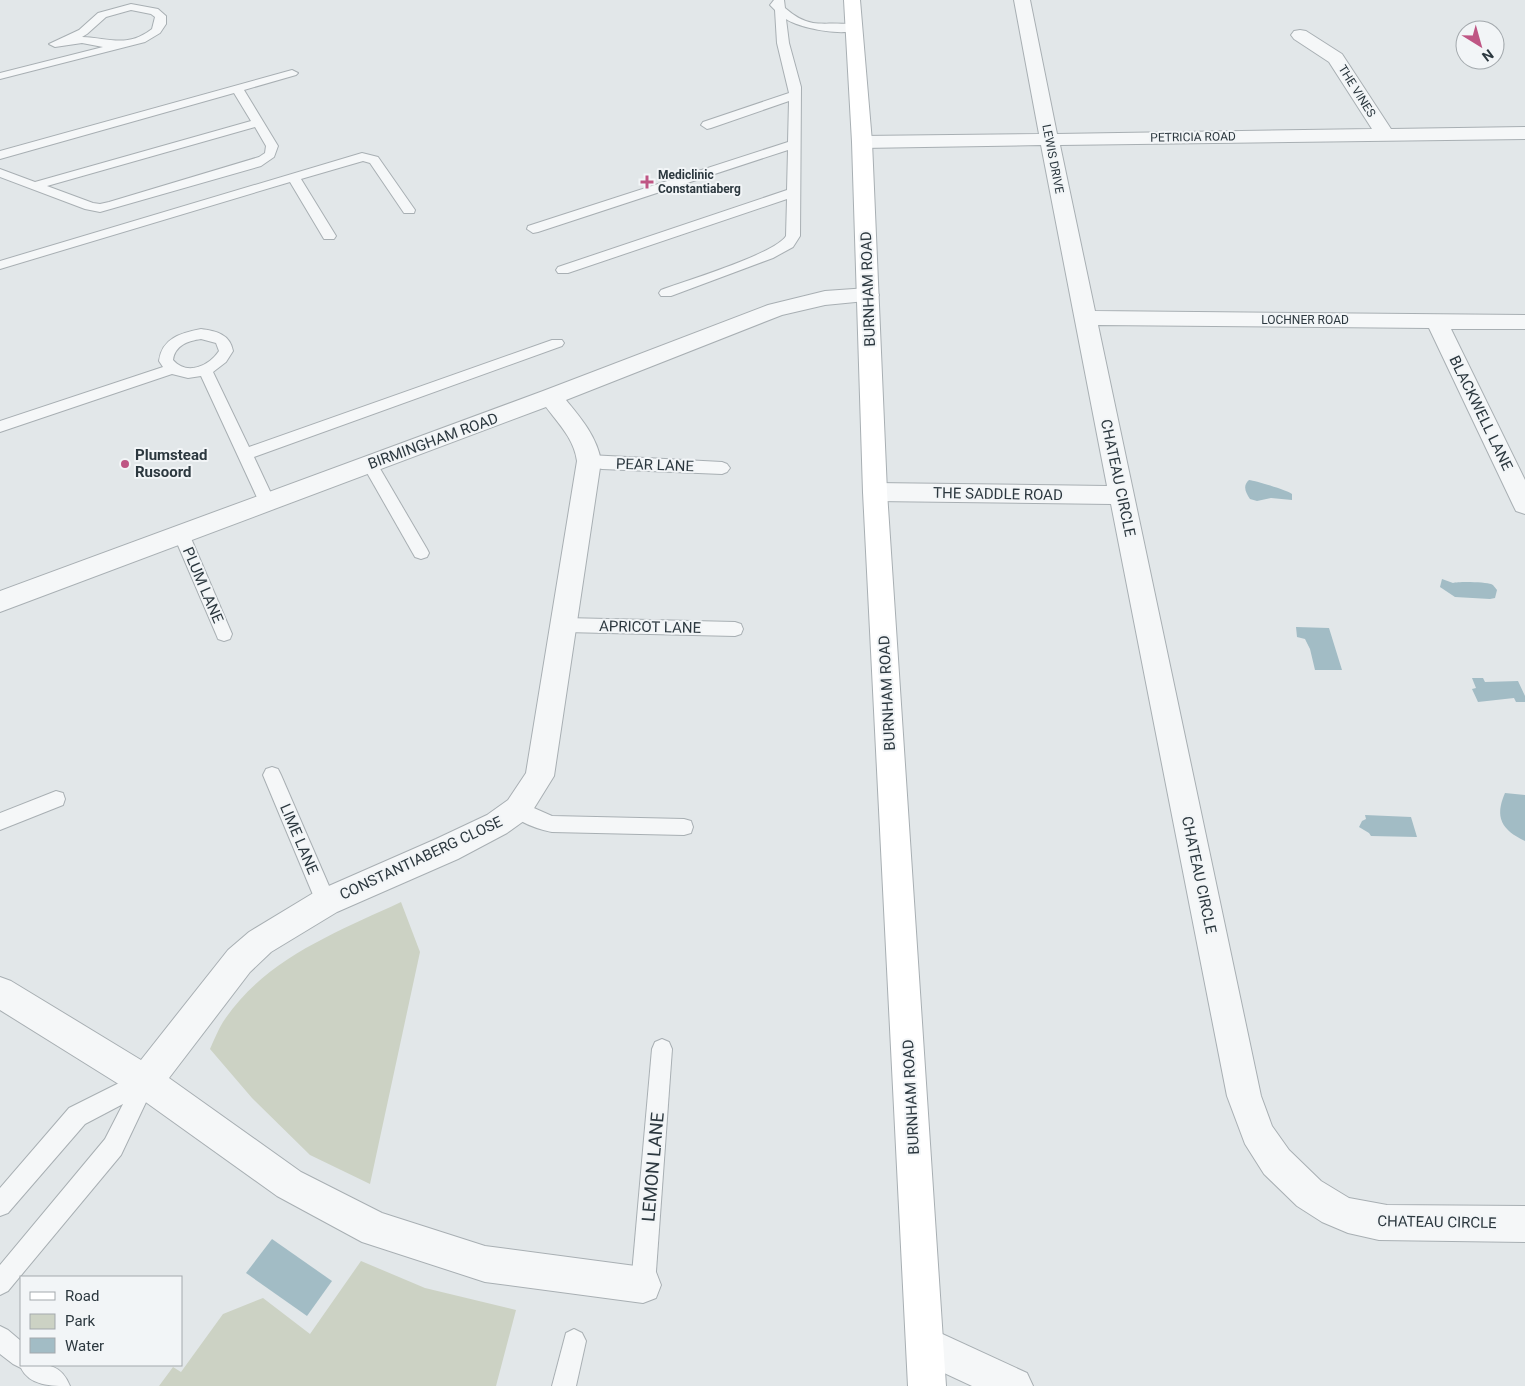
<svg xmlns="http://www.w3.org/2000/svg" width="1525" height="1386" font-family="Roboto,sans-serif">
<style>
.green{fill:#ccd2c4}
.water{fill:#a2bcc5}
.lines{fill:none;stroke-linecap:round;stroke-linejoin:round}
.lane-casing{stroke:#a8afb3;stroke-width:2}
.street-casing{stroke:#a8afb3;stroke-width:2}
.secondary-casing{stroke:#a8afb3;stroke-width:2}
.lane{fill:#f5f7f8;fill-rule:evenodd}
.street{fill:#f5f7f8;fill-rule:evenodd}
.secondary{fill:#fff;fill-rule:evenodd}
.poi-dot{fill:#bf5684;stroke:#f2f5f7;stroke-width:2}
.labels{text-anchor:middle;stroke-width:4;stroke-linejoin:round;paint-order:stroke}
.far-street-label{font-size:12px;fill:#2c383f;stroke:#f2f5f7}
.far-poi-label{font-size:12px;font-weight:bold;fill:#2c383f;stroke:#f2f5f7;text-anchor:start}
.street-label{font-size:15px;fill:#2c383f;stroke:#f2f5f7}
.poi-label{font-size:15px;font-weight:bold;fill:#2c383f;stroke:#f2f5f7;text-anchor:start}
.near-street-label{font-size:18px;fill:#2c383f;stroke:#f2f5f7}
</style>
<rect width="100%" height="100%" fill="#e2e7e9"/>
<g class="green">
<path d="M 401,902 L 420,952 L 370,1184 L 310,1155 L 252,1098 L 210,1049 C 214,1040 218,1030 223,1022 C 264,959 337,932 401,902 Z"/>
<path d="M 361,1261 L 425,1288 L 516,1310 L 496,1386 L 159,1386 L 173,1367 L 181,1372 L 223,1314 L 263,1298 L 310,1334 Z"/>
</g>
<g class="water">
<path d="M 1249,480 C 1256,481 1288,490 1292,494 L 1292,500 L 1271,498 L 1257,501 L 1250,499 C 1246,493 1242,486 1249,480 Z"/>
<path d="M 1442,579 L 1453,583 C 1458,581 1487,582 1491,584 C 1494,585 1495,588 1497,590 L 1495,598 L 1490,599 L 1455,597 L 1440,587 Z"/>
<path d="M 1296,627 L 1329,628 L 1342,670 L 1315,670 L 1310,649 L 1305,639 L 1297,637 Z"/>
<path d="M 1483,678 L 1485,682 L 1518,681 L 1525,696 L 1525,702 L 1516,702 L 1514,698 L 1478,702 L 1472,689 L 1476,688 L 1472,678 Z"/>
<path d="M 1505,793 L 1525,795 L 1525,841 C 1502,830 1494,818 1505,793 Z"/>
<path d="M 1365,815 L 1411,817 L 1417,837 L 1371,836 L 1369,833 L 1359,827 L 1362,821 L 1366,819 Z"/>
<path d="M 272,1239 L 332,1281 L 307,1316 L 246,1273 Z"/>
</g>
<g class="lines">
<g class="lane-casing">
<g id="lane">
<path d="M 774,0 L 784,0 L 785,8 C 793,15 802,21 813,23 C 824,25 851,21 859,28 C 848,38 799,28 786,19 L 789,43 L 801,87 L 800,236 L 793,247 L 773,258 L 671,296 L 661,296 L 659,293 L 661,290 C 685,281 775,254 786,236 L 787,199 L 568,273 L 558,273 L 556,270 L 558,267 L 787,190 L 788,150 L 538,232 L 533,233 L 527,229 L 528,226 L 788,142 L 789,101 L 711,128 L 707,129 L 701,125 L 703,122 L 789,93 L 777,43 L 775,10 L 770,5 Z"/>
<path d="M 131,4 L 158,9 L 166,16 L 166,24 L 160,33 L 145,42 L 0,79 L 0,73 L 103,47 L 82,43 L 55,47 L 49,44 L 79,30 L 98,13 ZM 131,10 L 151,14 L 155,17 L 152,29 C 128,48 109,38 82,37 L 87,34 L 106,17 Z"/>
<path d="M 292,70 L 298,73 L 296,75 L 244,90 L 278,146 L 274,157 L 261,166 L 100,212 L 85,209 L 0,177 L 0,169 L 35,182 L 251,121 L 234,93 L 0,159 L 0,151 ZM 255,127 L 266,146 L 265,153 L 259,157 L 109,202 L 100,204 L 93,203 L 47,186 Z"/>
<path d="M 362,153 L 378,157 L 415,210 L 414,213 L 404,213 L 370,163 L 363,161 L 301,179 L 336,236 L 334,239 L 324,239 L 290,182 L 0,269 L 0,261 Z"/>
<path d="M 201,329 C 216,331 230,334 233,351 L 226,362 L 213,372 L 249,447 L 552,340 L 562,340 L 564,343 L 562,346 L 254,457 L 276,504 L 274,508 L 268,510 L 262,508 L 260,504 L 201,376 L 188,378 L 172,374 L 0,432 L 0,421 L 163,367 L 159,361 C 162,338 181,333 201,329 ZM 201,339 L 216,343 L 219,351 C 209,366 187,376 173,360 C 175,345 188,341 201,339 Z"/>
<path d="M 589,455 L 722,462 L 727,464 L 730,468 L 727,472 L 722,474 L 602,469 L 584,465 L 581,461 L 584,457 Z"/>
<path d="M 370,458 L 375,460 L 427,549 L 429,553 L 427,557 L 421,559 L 415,557 L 362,464 L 365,460 Z"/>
<path d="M 182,530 L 188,532 L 190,536 L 232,634 L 230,639 L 224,641 L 218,639 L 216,634 L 174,536 L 176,532 Z"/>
<path d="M 565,618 L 735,622 L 741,624 L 743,629 L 741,634 L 735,636 L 565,632 L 559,630 L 557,625 L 559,620 Z"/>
<path d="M 272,767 L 278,769 L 281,775 L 336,902 L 333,908 L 326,911 L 319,908 L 316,902 L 263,775 L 266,769 Z"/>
<path d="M 56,791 L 63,793 L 65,799 L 63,805 L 0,830 L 0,813 Z"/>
<path d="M 518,801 L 552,816 L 684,819 L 691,821 L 693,827 L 691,833 L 684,835 L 552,832 C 538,829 515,822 509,809 L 511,803 Z"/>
<path d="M 662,1039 L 669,1042 L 672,1049 L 655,1285 L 651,1293 L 643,1297 L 635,1293 L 631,1285 L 652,1049 L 655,1042 Z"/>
<path d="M 145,1070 L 153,1073 L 156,1081 L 121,1155 L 8,1291 L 0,1295 L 0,1265 L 105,1139 L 123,1104 L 85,1124 L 8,1213 L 0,1216 L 0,1188 L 69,1108 Z"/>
<path d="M 0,1326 L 8,1330 L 21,1341 L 21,1365 C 44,1365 60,1361 70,1386 C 51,1386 30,1386 21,1368 L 13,1364 L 0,1354 Z"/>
<path d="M 574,1329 L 582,1333 L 586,1341 L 576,1386 L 552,1386 L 566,1333 Z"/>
</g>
</g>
<g class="street-casing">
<g id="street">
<path d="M 1014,0 L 1030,0 L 1057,134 L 1372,129 L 1329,62 L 1294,39 L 1291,35 L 1294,31 L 1300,30 L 1306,31 L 1342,54 L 1391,129 L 1525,127 L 1525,139 L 1060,145 L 1095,311 L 1525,315 L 1525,329 L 1451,329 L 1525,480 L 1525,514 L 1516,511 L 1513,505 L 1429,328 L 1098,325 L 1261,1096 L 1272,1126 L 1289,1150 L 1321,1181 L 1349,1198 L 1387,1205 L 1525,1206 L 1525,1242 L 1379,1240 L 1348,1233 L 1322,1222 L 1297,1206 L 1264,1174 L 1245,1144 L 1227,1096 L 1111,504 L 875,501 L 866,498 L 863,492 L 866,486 L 875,483 L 1107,486 L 1041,145 L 862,148 L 855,146 L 852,142 L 855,138 L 862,136 L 1039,134 Z"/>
<path d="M 868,288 L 876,290 L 879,295 L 876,300 L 825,305 L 782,315 L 566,400 C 581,418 597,437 601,461 L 554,776 L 528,818 L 507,833 L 458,859 L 337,912 L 271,952 L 250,972 L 169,1078 L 301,1172 L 382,1213 L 485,1246 L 643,1267 L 656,1272 L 661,1285 L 656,1298 L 643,1303 L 485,1282 L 362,1242 L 277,1196 L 133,1093 L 0,1010 L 0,977 L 11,981 L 141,1060 L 228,950 L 249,932 L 315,892 L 436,839 L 487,815 L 508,800 L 526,773 L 577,461 C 574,439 559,424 546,407 L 0,612 L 0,591 L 543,391 L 768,305 L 825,291 Z"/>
<path d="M 925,1326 L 1027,1373 L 1033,1386 L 972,1386 L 912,1358 L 906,1345 L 912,1332 Z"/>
</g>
</g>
<g class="secondary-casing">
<path id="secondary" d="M 844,0 L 860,0 L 872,142 L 887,492 L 946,1386 L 908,1386 L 863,492 L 852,142 Z"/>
</g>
<use href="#lane" class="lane"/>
<use href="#street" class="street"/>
<use href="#secondary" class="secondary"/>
</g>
<g class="poi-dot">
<path d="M644.5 174.5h5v5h5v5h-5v5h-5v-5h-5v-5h5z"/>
<circle cx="125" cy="464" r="5"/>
</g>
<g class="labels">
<g class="far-street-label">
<text transform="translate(1357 91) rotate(58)" y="4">THE VINES</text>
<text transform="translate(1193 137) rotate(-1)" y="4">PETRICIA ROAD</text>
<text transform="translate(1053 159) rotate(79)" y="4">LEWIS DRIVE</text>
<text x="1305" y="324">LOCHNER ROAD</text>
</g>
<g class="far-poi-label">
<text x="658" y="179">Mediclinic<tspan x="658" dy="14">Constantiaberg</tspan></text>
</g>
<g class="street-label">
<text transform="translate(868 289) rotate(-92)" y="5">BURNHAM ROAD</text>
<text transform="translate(1481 413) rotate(64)" y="5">BLACKWELL LANE</text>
<text transform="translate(433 441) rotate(-20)" y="5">BIRMINGHAM ROAD</text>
<text transform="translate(655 465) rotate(2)" y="5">PEAR LANE</text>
<text transform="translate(1118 478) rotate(78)" y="5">CHATEAU CIRCLE</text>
<text transform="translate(998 494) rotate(1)" y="5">THE SADDLE ROAD</text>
<text transform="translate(203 585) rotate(67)" y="5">PLUM LANE</text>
<text transform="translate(650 627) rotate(1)" y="5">APRICOT LANE</text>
<text transform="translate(887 693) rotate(-93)" y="5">BURNHAM ROAD</text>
<text transform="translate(299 839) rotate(67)" y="5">LIME LANE</text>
<text transform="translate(421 858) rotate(-25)" y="5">CONSTANTIABERG CLOSE</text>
<text transform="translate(1199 875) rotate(78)" y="5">CHATEAU CIRCLE</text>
<text transform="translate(911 1097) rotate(-93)" y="5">BURNHAM ROAD</text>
<text transform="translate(1437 1222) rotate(1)" y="5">CHATEAU CIRCLE</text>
</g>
<g class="poi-label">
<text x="135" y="460">Plumstead<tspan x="135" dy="17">Rusoord</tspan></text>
</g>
<g class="near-street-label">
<text transform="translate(653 1167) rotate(-85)" y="6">LEMON LANE</text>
</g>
</g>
<rect x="20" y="1276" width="162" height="90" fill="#f2f5f7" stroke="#a3a9ad"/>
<rect x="30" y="1292" width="25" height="8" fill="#ffffff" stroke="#a3a9ad"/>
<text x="65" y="1301" font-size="15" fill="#2c383f">Road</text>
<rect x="30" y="1314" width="25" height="15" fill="#ccd2c4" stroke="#a3a9ad"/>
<text x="65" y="1326" font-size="15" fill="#2c383f">Park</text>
<rect x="30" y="1338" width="25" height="15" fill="#a2bcc5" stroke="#a3a9ad"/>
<text x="65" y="1351" font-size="15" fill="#2c383f">Water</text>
<g transform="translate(1480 45) rotate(143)"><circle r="24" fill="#f2f5f7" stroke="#a3a9ad"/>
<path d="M0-4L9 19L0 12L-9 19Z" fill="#bf5684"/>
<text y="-8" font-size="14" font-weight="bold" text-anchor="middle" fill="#2c383f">N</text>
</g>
</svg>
